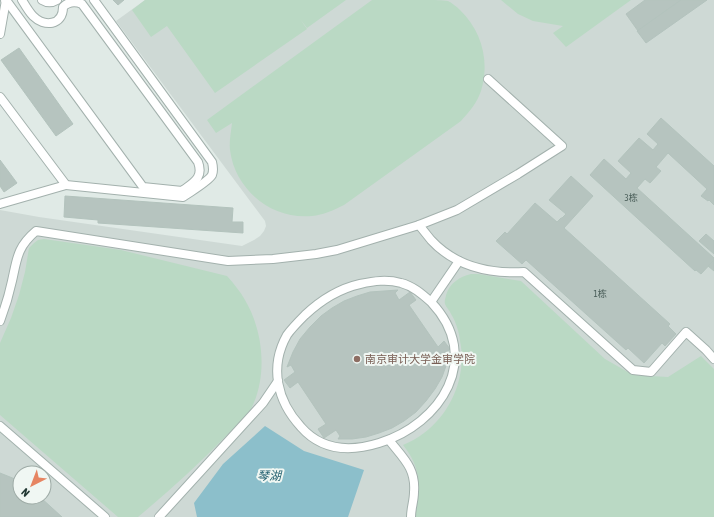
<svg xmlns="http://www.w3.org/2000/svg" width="714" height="517" font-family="'Asap Condensed','Noto Sans SC',sans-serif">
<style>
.built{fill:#ced9d5;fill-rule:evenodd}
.green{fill:#bad9c4}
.water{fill:#8cbfcb}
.building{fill:#b6c4bf;stroke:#b3c3bd}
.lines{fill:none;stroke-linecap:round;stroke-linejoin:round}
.lane-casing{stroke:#a3b1ad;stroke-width:10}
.lane{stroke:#fff;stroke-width:8}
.education-dot{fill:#8d6e63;stroke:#f0f7f3;stroke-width:1.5}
.labels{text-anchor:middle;stroke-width:4;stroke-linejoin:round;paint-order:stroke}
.number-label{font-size:9px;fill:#475b56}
.education-label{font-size:11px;fill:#785e54;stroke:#f0f7f3;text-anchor:start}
.water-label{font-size:12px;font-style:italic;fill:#22606f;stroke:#f0f7f3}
</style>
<rect width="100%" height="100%" fill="#e0eae6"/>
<path class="built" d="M 145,0 L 714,0 L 714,517 L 0,517 L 0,210 L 39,217 L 242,246 L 254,240 L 260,236 L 264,231 L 266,226 L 265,221 L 116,21 ZM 20,473 L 44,473 L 44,497 L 20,497 Z"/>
<g class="green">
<path d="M 145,0 L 346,0 L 307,28 L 300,19 L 307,29 L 215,93 L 167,26 L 151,37 L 132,10 Z"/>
<path d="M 372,0 C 390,0 409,0 427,0 C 433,0 443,0 448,1 C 452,3 457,7 460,10 C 482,31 490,62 481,91 C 477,103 469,112 461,121 L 344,205 C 334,210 323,215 312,216 C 272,220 235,190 230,150 C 229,141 231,132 232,123 L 216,133 L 207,120 Z"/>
<path d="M 501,0 L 631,0 L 566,47 L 553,33 L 563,26 L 533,21 L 518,14 Z"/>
<path d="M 44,239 L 121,250 L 227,276 C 234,284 240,291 245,300 C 264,332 268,378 250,411 C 246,418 233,429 227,435 C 199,464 169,491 138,517 L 118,517 L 0,415 L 0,343 L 11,318 L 19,295 L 25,272 L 29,248 L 34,243 L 38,240 Z"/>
<path d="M 471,274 L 478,274 L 521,281 L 605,359 L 633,375 L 668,377 L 701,356 L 714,369 L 714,517 L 413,517 C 420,488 423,470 403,445 C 410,442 418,438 424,433 C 452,412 467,375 460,341 C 459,332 456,322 451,314 C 450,311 446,307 445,304 C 444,301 446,297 446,295 C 450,283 459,277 471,274 Z"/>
</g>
<path class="water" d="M 265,426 L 304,451 L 364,470 L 348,517 L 197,517 L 194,503 L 223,464 Z"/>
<g class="building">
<path d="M 113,0 L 124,0 L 118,5 Z"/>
<path d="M 645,0 L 681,0 L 638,31 L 626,14 Z"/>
<path d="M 681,0 L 707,0 L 646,43 L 637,31 Z"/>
<path d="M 19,48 L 73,124 L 56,136 L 1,60 Z"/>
<path d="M 661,118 L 714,166 L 714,205 L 709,200 L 708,201 L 701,196 L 707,189 L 668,153 L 656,167 L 661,171 L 650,183 L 645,179 L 637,188 L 714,258 L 714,260 L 701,274 L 696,270 L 695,271 L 590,175 L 604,159 L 626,179 L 631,173 L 618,161 L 639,138 L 653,150 L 658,144 L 647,134 Z"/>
<path d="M 0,160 L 17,183 L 4,192 L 0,186 Z"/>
<path d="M 571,176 L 593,196 L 564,228 L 670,324 L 668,326 L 676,334 L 665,346 L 662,343 L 644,363 L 628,348 L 626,350 L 526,260 L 522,264 L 496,241 L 505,232 L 507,234 L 535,203 L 557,222 L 561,218 L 562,218 L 566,214 L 549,200 Z"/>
<path d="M 65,196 L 233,208 L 232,222 L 243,222 L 243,233 L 98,223 L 98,220 L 64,217 Z"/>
<path d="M 706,234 L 714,241 L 714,254 L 699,241 Z"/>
<path d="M 714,260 L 714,271 L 708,266 Z"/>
<path d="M 398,290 L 395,293 L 399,300 L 410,292 L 416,300 L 409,305 L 438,347 L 444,341 L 450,349 L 440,358 L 444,364 L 447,363 L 442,377 L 435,389 L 426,401 L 416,412 L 404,421 L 392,428 L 379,433 L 366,437 L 352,439 L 338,439 L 340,436 L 336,430 L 324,438 L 318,429 L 326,424 L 298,382 L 290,388 L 284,380 L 295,372 L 291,365 L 287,367 L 293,352 L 300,339 L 310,327 L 321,316 L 332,308 L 344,301 L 357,296 L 370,292 Z"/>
<path d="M 0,473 L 20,481 L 20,497 L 40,497 L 62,517 L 0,517 Z"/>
</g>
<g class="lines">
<g class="lane-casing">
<g id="lane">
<path d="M 5,0 L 6,0 L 143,187 L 182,191 C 193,183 204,178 198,162 L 82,4 C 75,1 69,1 63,7 C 63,26 44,27 33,16 C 29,12 25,5 22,0"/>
<path d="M 42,0 C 47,3 52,3 57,0"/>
<path d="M 0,34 L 6,0"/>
<path d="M 0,97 L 66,185 L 183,197 C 190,192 209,181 212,175 C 214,170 213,166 212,162 L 94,0"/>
<path d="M 0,204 L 66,185"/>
<path d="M 419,225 C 423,230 427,235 431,240 C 456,267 489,274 524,272 L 633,370 L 651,372 L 686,332 L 706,350 L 714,359"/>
<path d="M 431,302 C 422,294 413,286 401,283 C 387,279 374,281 360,284 C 338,289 321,300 305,315 C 299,321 292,328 287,335 C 269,367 277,401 301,427 C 322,451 350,452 379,443 C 441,424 484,358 431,302 L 459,261"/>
<path d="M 0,321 C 5,308 9,295 12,281 C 17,259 17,247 36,231 L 228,261 L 273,259 L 316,254 L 337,250 L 419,225 L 457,210 L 518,174 L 562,146 L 488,79"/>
<path d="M 0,426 L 105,517"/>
<path d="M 389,440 C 403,458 416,468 414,492 C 414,501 411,508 411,517"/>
<path d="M 159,517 L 263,403 L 278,381"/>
</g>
</g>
<use href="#lane" class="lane"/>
</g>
<circle class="education-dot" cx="357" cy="359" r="4"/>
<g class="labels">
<g class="number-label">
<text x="631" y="201">3栋</text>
<text x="600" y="297">1栋</text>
</g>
<g class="education-label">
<text x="365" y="363">南京审计大学金审学院</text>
</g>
<g class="water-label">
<text x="269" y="480">琴湖</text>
</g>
</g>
<g transform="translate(32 485) rotate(222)"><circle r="19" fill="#f0f7f3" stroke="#9eaba6"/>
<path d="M0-3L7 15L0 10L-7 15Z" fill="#e68562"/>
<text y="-6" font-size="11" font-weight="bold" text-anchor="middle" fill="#223833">N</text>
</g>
</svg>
